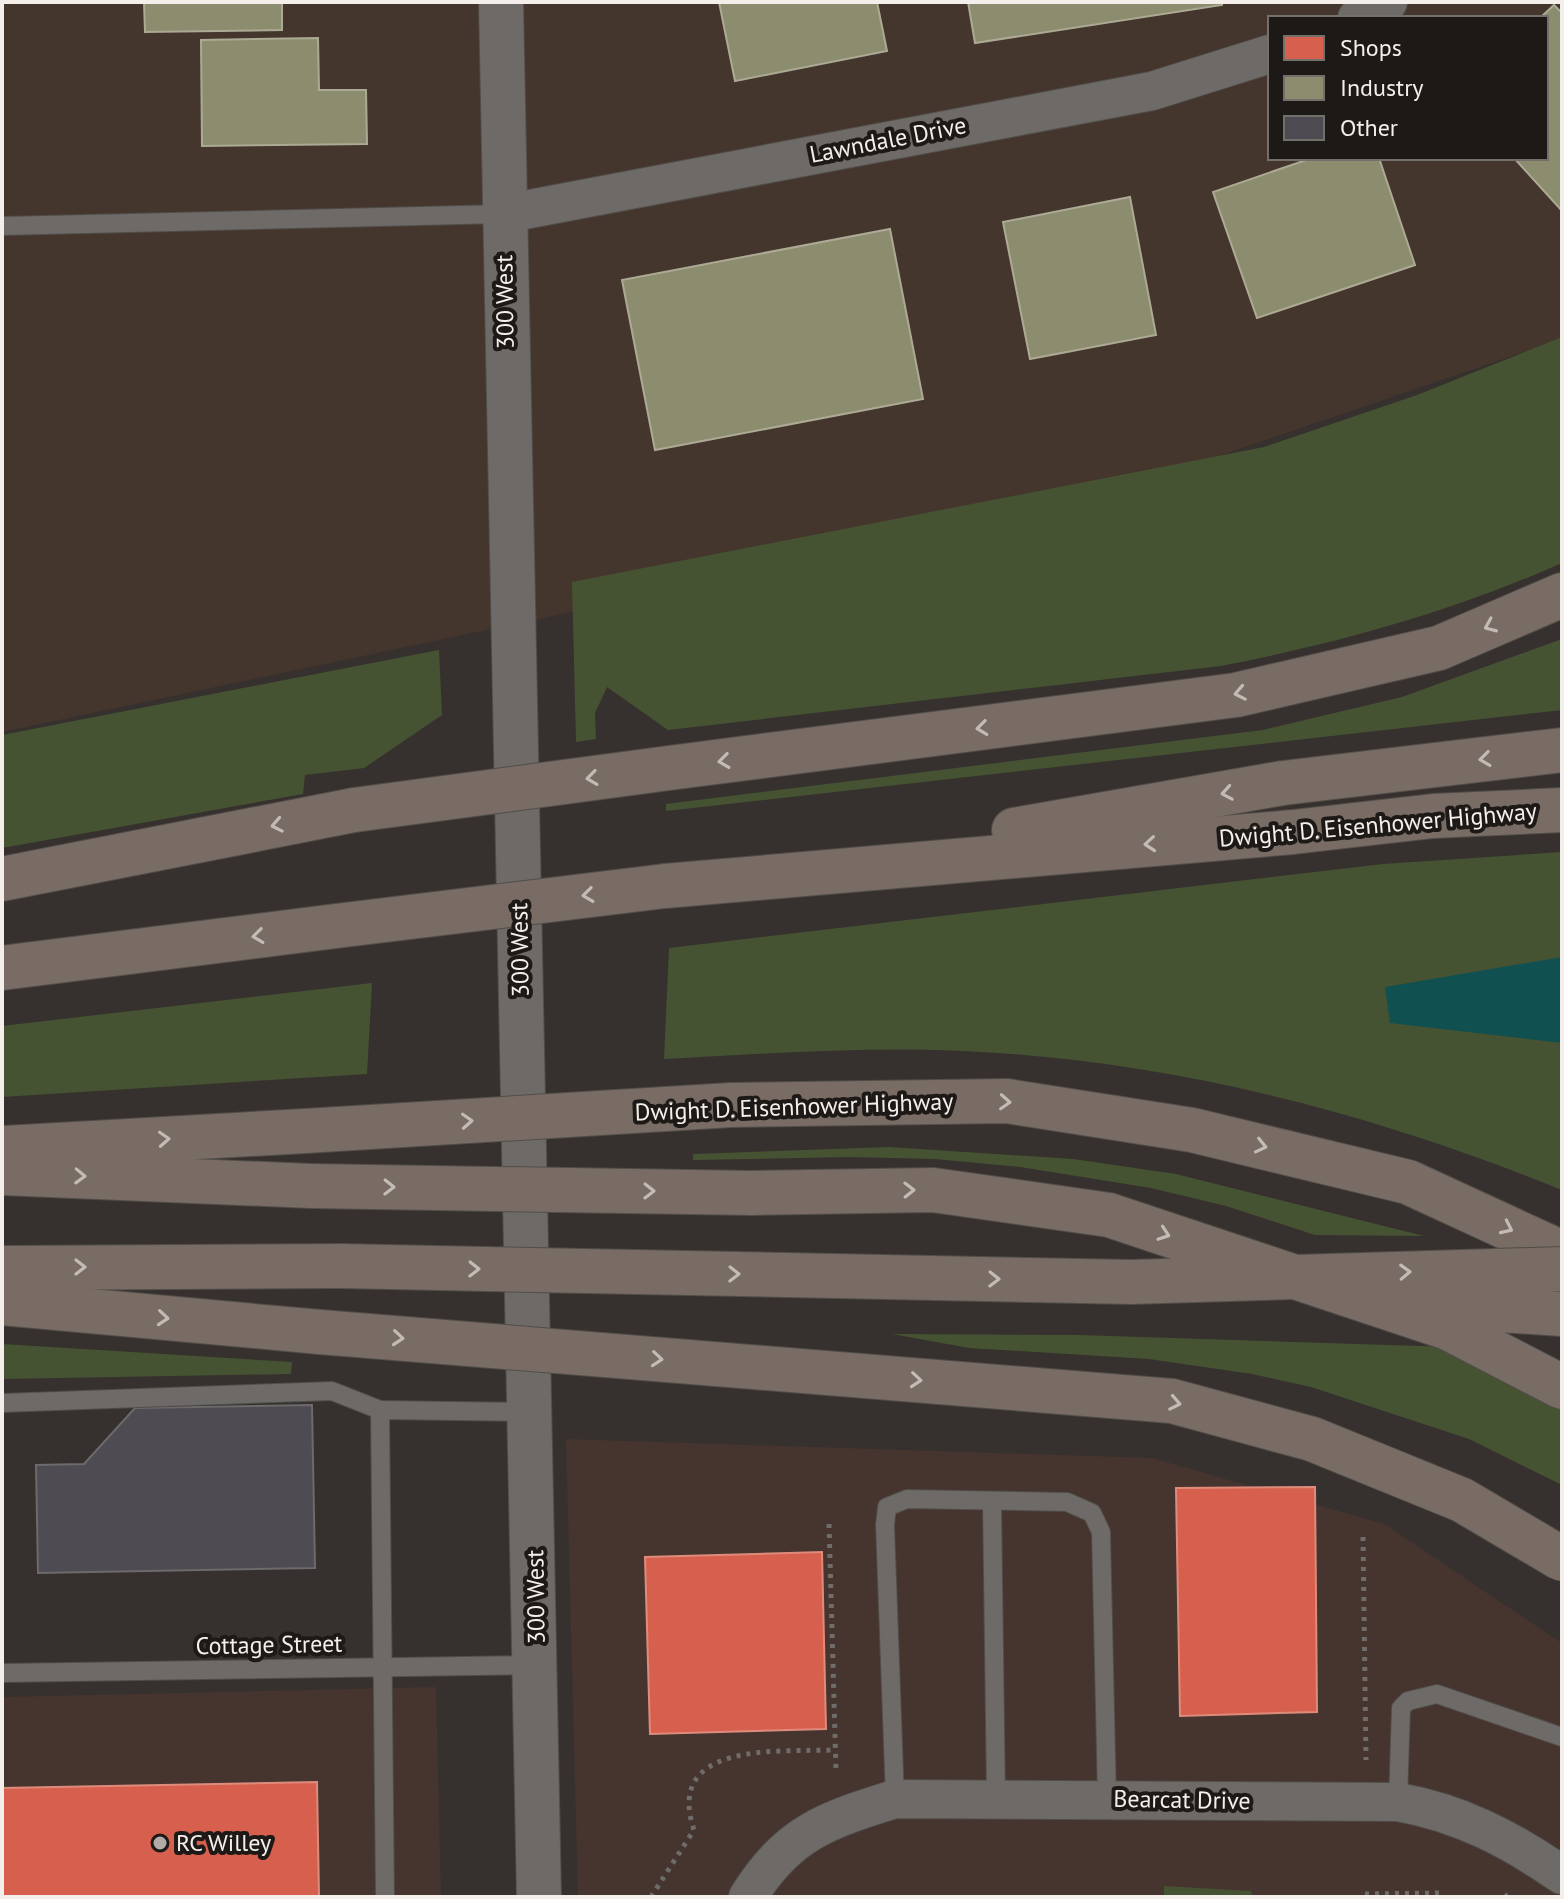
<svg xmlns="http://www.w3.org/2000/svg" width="1564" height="1899" font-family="'PT Sans',sans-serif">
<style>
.commercial{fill:#46342f}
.built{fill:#44362d;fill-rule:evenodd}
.green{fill:#465332}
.water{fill:#115051}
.shops{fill:#d6604d;stroke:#df8b7c;stroke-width:2}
.industry{fill:#8c8c6e;stroke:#acaa94;stroke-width:2}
.building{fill:#4f4b53;stroke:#6c6a6b;stroke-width:2}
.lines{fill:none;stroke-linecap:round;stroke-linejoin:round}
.lane-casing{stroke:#514d49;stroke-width:20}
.street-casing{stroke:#514d49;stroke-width:40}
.secondary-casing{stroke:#514d49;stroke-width:46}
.highway-casing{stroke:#514d49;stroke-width:46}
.path{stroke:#6f6c6a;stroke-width:5;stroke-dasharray:4 6;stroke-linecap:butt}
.lane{stroke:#6d6a68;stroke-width:18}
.street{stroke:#6d6a68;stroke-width:38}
.secondary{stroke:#6d6a68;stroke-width:44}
.highway{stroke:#786c64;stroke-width:44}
.highway-bridge-casing{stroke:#514d49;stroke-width:46;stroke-linecap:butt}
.highway-bridge{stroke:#786c64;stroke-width:44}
.oneway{stroke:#c3bbb5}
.poi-dot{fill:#b2aca9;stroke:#1d1916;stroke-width:3}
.labels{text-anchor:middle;stroke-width:8;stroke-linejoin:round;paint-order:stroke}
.street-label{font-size:24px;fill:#f5efeb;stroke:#1d1916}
.poi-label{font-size:24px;fill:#f5efeb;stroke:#1d1916;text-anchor:start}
</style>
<rect width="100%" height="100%" fill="#36312e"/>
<g class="commercial">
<path d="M 566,1439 L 1152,1458 L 1384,1524 L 1562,1643 L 1562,1897 L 578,1897 Z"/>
<path d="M 436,1687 L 441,1897 L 2,1897 L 2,1697 Z"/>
</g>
<path class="built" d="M 2,2 L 1562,2 L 1562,339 L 1154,478 L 557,615 L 2,732 ZM 1270,18 L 1546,18 L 1546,158 L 1270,158 Z"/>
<g class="green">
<path d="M 1562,337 L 1562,563 C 1452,612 1339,643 1221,666 L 668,730 L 607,687 L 595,713 L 596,739 L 576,742 L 572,582 L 1264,447 L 1417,395 Z"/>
<path d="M 1562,639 L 1562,710 L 666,811 L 666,804 L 1263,730 L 1402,697 Z"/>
<path d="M 439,650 L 442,715 L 364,768 L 305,775 L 303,794 L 2,848 L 2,735 Z"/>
<path d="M 1562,852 L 1562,1190 C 1363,1109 1153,1056 937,1050 C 846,1048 755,1054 664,1059 L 669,948 L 1383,864 Z"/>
<path d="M 372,983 L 367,1074 L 2,1097 L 2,1026 Z"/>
<path d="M 889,1147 L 1073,1159 L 1176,1174 L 1424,1236 L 1315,1235 L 1226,1206 L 1151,1188 L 1020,1167 L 935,1159 L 849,1157 L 693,1160 L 693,1154 Z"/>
<path d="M 892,1334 L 1080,1335 L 1451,1347 L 1562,1405 L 1562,1485 L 1469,1439 L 1311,1387 L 1252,1374 L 1149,1359 L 969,1348 Z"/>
<path d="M 2,1344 L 292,1362 L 291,1374 L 2,1379 Z"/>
<path d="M 1164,1886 L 1251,1891 L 1252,1897 L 1164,1897 Z"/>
</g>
<path class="water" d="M 1562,957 L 1562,1043 L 1390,1023 L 1385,987 Z"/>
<g class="shops">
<path d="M 1315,1487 L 1317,1712 L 1180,1716 L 1176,1488 Z"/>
<path d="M 822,1552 L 826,1729 L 650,1734 L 645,1557 Z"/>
<path d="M 317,1782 L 319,1897 L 2,1897 L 2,1788 Z"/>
</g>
<g class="industry">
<path d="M 144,2 L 282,2 L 282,30 L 145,32 Z"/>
<path d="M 719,2 L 877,2 L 887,51 L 735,81 Z"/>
<path d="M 968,2 L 1222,2 L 1222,5 L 975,43 Z"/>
<path d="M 1554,5 L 1562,13 L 1562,211 L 1514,158 L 1546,158 L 1546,18 L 1540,18 Z"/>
<path d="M 318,38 L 319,90 L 366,90 L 367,144 L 202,146 L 201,40 Z"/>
<path d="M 1312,158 L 1379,158 L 1415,265 L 1257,318 L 1213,192 Z"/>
<path d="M 1130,197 L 1156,335 L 1030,359 L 1003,222 Z"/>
<path d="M 890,229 L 923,399 L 655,450 L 622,280 Z"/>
</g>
<path class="building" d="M 312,1405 L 315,1568 L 38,1573 L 36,1465 L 84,1464 L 135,1408 Z"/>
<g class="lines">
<g class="lane-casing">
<g id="lane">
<path d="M 2,226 L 503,214"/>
<path d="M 2,1403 L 332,1391 L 380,1410"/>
<path d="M 992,1501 L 996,1798"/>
<path d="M 2,1673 L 535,1665"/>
<path d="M 895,1799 L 885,1525 L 887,1507 L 907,1499 L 1067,1502 L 1092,1513 L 1101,1532 L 1107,1799"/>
<path d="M 1398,1802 L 1401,1708 L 1408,1701 L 1437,1694 L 1562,1737"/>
<path d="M 385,1897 L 380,1410 L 531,1412"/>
</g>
</g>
<g class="street-casing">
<g id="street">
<path d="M 1357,18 L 1388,2"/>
<path d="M 503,214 L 1152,91 L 1270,54"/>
<path d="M 748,1897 C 787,1833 827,1820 895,1799 L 1398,1802 C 1460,1813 1510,1839 1562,1875"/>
</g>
</g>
<g class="secondary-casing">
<path id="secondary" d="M 501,2 L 539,1897"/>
</g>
<g class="highway-casing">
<g id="highway">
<path d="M 669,768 L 1236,695 L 1439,648 L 1562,595"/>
<path d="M 1014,830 L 1283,783 L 1562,750"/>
<path d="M 2,879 L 354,810"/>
<path d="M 665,886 L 1293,832 L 1433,816 L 1562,810"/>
<path d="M 2,968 L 336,926"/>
<path d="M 731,1105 L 1007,1101 L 1192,1130 L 1408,1182 L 1562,1253"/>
<path d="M 4,1148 L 305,1131"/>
<path d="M 2,1173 L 311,1186"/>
<path d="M 2,1268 L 340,1266"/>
<path d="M 2,1303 L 320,1332"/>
</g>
</g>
<g class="path">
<path d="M 829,1524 L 836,1771"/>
<path d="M 1363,1537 L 1366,1760"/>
<path d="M 1365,1894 L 1440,1893 L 1440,1897"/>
<path d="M 651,1897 L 694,1830 C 664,1741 778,1752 834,1750"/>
<path d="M 1505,1897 L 1510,1893"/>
</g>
<use href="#lane" class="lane"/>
<use href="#street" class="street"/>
<use href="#secondary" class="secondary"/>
<use href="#highway" class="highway"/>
<g class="highway-bridge-casing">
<g id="highway-bridge">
<path d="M 354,810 L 669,768"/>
<path d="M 336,926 L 665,886"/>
<path d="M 305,1131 L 731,1105"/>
<path d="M 311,1186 L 752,1193 L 933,1190 L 1109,1215 L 1448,1328 L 1562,1387"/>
<path d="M 340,1266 L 1131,1282 L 1562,1269"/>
<path d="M 1421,1305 L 1562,1314"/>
<path d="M 320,1332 L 1172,1401 L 1312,1439 L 1462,1500 L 1562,1559"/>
</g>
</g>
<use href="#highway-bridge" class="highway-bridge"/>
</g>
<defs><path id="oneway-chevron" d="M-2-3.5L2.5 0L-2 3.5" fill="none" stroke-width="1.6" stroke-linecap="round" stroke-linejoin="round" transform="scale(2)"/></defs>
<g class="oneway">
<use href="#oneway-chevron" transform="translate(1490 626) rotate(157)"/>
<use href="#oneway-chevron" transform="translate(1240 693) rotate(169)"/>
<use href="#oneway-chevron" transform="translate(982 728) rotate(173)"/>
<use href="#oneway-chevron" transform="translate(1485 759) rotate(173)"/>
<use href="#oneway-chevron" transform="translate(724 761) rotate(173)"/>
<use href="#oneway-chevron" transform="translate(592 778) rotate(172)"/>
<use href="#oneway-chevron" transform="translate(1227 793) rotate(170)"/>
<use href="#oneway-chevron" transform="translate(277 825) rotate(169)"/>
<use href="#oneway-chevron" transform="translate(1150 844) rotate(175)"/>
<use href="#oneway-chevron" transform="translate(588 895) rotate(173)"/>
<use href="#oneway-chevron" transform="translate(258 936) rotate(173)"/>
<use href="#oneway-chevron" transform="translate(1005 1102) rotate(3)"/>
<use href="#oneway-chevron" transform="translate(467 1121) rotate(-3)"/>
<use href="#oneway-chevron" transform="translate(164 1139) rotate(-3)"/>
<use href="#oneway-chevron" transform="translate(1261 1146) rotate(13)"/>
<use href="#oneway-chevron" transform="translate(80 1176) rotate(2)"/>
<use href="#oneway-chevron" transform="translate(389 1187) rotate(1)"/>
<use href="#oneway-chevron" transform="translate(909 1190) rotate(-1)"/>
<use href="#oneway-chevron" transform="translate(649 1191) rotate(1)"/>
<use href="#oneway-chevron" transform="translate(1507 1228) rotate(25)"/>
<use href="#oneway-chevron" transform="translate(1164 1234) rotate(19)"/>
<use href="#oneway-chevron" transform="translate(80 1267)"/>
<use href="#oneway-chevron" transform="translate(474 1269) rotate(1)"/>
<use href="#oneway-chevron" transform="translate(1405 1272) rotate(-2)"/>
<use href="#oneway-chevron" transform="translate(734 1274) rotate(1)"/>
<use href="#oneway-chevron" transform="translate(994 1279) rotate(1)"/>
<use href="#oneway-chevron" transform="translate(163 1318) rotate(5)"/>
<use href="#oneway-chevron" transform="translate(398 1338) rotate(5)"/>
<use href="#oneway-chevron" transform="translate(657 1359) rotate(5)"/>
<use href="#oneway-chevron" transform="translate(916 1380) rotate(5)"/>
<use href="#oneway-chevron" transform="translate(1175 1403) rotate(11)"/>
</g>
<circle class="poi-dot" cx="160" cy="1843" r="8"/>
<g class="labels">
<g class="street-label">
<text transform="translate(888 140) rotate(-11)" y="8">Lawndale Drive</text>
<text transform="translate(505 302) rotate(-91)" y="8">300 West</text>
<text transform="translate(1378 825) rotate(-5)" y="8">Dwight D. Eisenhower Highway</text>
<text transform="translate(520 950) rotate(-91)" y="8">300 West</text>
<text transform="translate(794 1107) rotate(-2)" y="8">Dwight D. Eisenhower Highway</text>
<text transform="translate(536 1597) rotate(-91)" y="8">300 West</text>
<text transform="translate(269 1645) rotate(-1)" y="8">Cottage Street</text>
<text transform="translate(1182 1800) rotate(1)" y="8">Bearcat Drive</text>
</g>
<g class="poi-label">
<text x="176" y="1851">RC Willey</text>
</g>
</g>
<rect width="1564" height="1899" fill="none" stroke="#f5efeb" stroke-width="8"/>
<rect x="1268" y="16" width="280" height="144" fill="#1d1916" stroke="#736f6b" stroke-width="2"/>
<rect x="1284" y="36" width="40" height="24" fill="#d6604d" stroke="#736f6b" stroke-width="2"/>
<text x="1340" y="56" font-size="24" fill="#f5efeb">Shops</text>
<rect x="1284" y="76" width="40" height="24" fill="#8c8c6e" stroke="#736f6b" stroke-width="2"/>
<text x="1340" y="96" font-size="24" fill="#f5efeb">Industry</text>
<rect x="1284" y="116" width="40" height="24" fill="#4f4b53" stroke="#736f6b" stroke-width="2"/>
<text x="1340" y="136" font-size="24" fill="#f5efeb">Other</text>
</svg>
